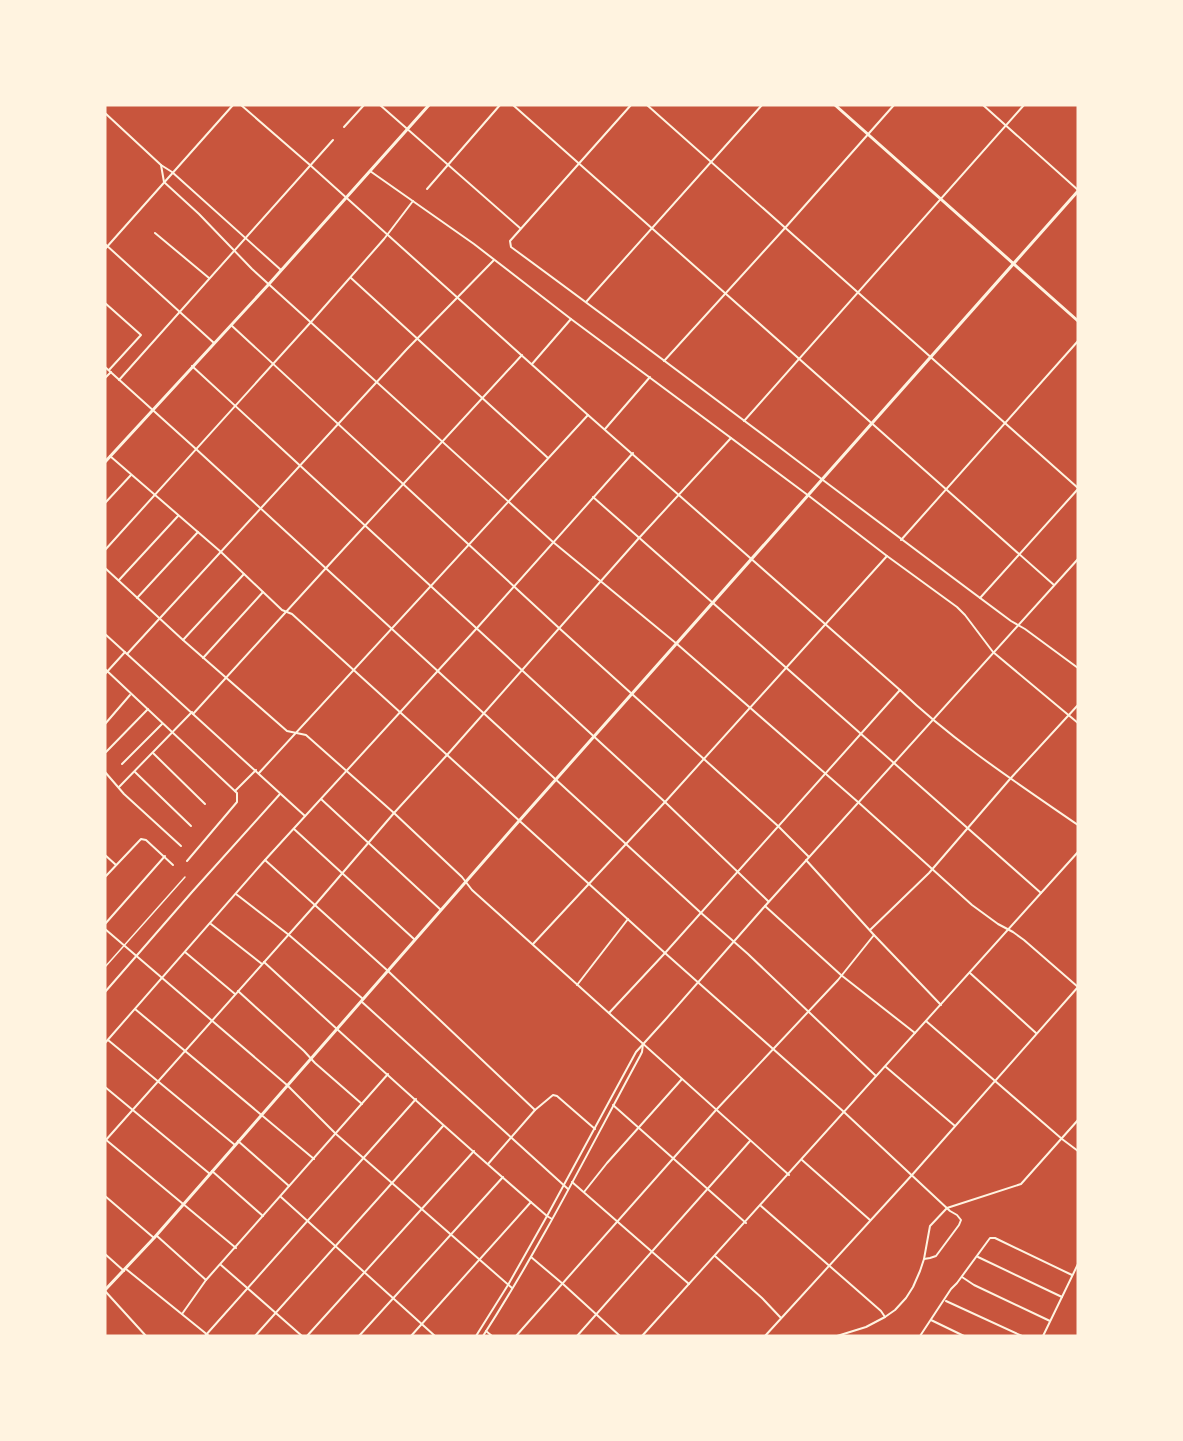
<svg xmlns="http://www.w3.org/2000/svg" width="1183" height="1441" font-family="'PT Sans',sans-serif">
<style>
.lines{fill:none;stroke-linecap:round;stroke-linejoin:round}
.service{stroke:#fff3e0;stroke-width:1.5}
.minor{stroke:#fff3e0;stroke-width:2}
.tertiary{stroke:#fff3e0;stroke-width:3}
</style>
<rect width="100%" height="100%" fill="#c8553d"/>
<g class="lines">
<path class="service" d="M 105,967 L 185,877"/>
<g class="minor">
<path d="M 241,105 L 310,165 L 588,415 L 900,690 C 953,741 1017,783 1078,825"/>
<path d="M 380,105 L 520,228"/>
<path d="M 513,105 L 1054,585"/>
<path d="M 631,105 L 510,241 L 511,247 C 679,370 844,497 1011,621 L 1025,629 L 1078,668"/>
<path d="M 647,105 L 1078,488"/>
<path d="M 983,105 L 1078,190"/>
<path d="M 105,113 L 161,165 L 172,172 L 281,270"/>
<path d="M 344,127 L 364,105"/>
<path d="M 161,165 L 164,182 L 199,214 L 252,269 L 553,542 L 677,644 L 858,802 L 972,905 L 998,924 L 1013,932 L 1024,940 L 1078,987 L 912,1175 L 765,1336"/>
<path d="M 370,171 L 474,244 L 571,319 L 809,496 L 887,556 L 957,607 L 965,615 L 993,652 L 1078,723"/>
<path d="M 427,189 L 500,105"/>
<path d="M 155,233 L 209,278"/>
<path d="M 105,244 L 214,343"/>
<path d="M 105,249 L 233,105"/>
<path d="M 351,278 L 548,458"/>
<path d="M 586,302 L 762,105"/>
<path d="M 105,303 L 141,335 L 109,370"/>
<path d="M 231,325 L 559,628 L 778,826 L 809,857"/>
<path d="M 664,361 L 785,228 L 894,105"/>
<path d="M 532,364 L 571,319"/>
<path d="M 192,366 L 665,802 L 768,901"/>
<path d="M 105,367 L 196,449 L 700,912 L 748,954 L 876,1076"/>
<path d="M 105,378 L 111,372"/>
<path d="M 119,380 L 333,140"/>
<path d="M 744,421 L 1024,105"/>
<path d="M 605,429 L 650,377"/>
<path d="M 110,456 L 221,552 L 282,610 L 292,614 L 665,953 L 844,1112 L 950,1211 L 957,1215 L 961,1220 L 959,1225 L 936,1256 L 930,1258 L 924,1259"/>
<path d="M 593,497 L 1041,893"/>
<path d="M 105,503 L 131,475"/>
<path d="M 901,540 L 1078,341"/>
<path d="M 105,550 L 311,322 L 384,239 L 413,201"/>
<path d="M 105,568 L 183,640 L 287,731 L 306,735 L 394,813 L 462,877 L 472,890 L 789,1175"/>
<path d="M 119,580 L 178,516"/>
<path d="M 137,598 L 198,532"/>
<path d="M 980,598 L 1078,489"/>
<path d="M 105,634 L 305,816"/>
<path d="M 183,640 L 244,574"/>
<path d="M 127,654 L 407,349 L 494,260"/>
<path d="M 203,658 L 263,592"/>
<path d="M 105,669 L 237,793 L 237,802 L 187,861"/>
<path d="M 105,674 L 125,652"/>
<path d="M 193,714 L 326,568 L 522,355"/>
<path d="M 105,724 L 130,695"/>
<path d="M 106,752 L 148,709"/>
<path d="M 153,753 L 205,804"/>
<path d="M 122,764 L 162,724"/>
<path d="M 105,772 L 124,794 L 181,846"/>
<path d="M 135,772 L 191,826"/>
<path d="M 259,773 L 588,415"/>
<path d="M 119,787 L 192,712"/>
<path d="M 235,791 L 256,770"/>
<path d="M 321,799 L 441,910"/>
<path d="M 294,829 L 414,939"/>
<path d="M 105,855 L 116,865"/>
<path d="M 265,860 L 388,971 L 535,1110"/>
<path d="M 806,860 L 874,935 L 941,1005"/>
<path d="M 105,877 L 141,839 L 146,840 L 173,865"/>
<path d="M 236,894 L 289,935 L 363,999"/>
<path d="M 765,906 L 841,975 L 915,1033"/>
<path d="M 105,924 L 165,856"/>
<path d="M 211,924 L 262,964"/>
<path d="M 105,929 L 287,1085 L 336,1134 L 512,1288"/>
<path d="M 870,930 L 929,873 L 1010,779 L 1078,705"/>
<path d="M 533,944 L 665,802 L 887,556"/>
<path d="M 185,952 L 235,994"/>
<path d="M 264,962 C 357,1048 451,1133 547,1216 L 552,1219"/>
<path d="M 970,973 L 1036,1033"/>
<path d="M 577,985 L 628,919"/>
<path d="M 238,991 L 304,1051 L 315,1063 L 362,1104"/>
<path d="M 105,992 L 192,892 L 280,794"/>
<path d="M 362,1002 L 568,1189"/>
<path d="M 135,1009 L 314,1159"/>
<path d="M 609,1013 L 665,953 L 900,690"/>
<path d="M 926,1021 L 1062,1139 L 1078,1151"/>
<path d="M 108,1040 L 235,1145"/>
<path d="M 105,1043 L 265,860 L 477,628 L 633,453"/>
<path d="M 886,1067 L 955,1126"/>
<path d="M 105,1087 L 210,1174"/>
<path d="M 613,1105 L 746,1223"/>
<path d="M 105,1139 L 236,1248"/>
<path d="M 105,1141 L 315,905 L 394,813 L 447,755 L 639,538 L 731,438"/>
<path d="M 238,1141 L 289,1186"/>
<path d="M 802,1160 L 870,1220"/>
<path d="M 488,1164 L 535,1110 L 553,1095 L 557,1096 L 595,1129"/>
<path d="M 212,1171 L 263,1216"/>
<path d="M 572,1182 L 689,1284"/>
<path d="M 584,1192 L 607,1163 L 682,1079"/>
<path d="M 105,1196 L 154,1238"/>
<path d="M 281,1197 L 435,1336"/>
<path d="M 761,1206 L 881,1311 L 885,1317"/>
<path d="M 157,1236 L 206,1280"/>
<path d="M 105,1254 L 124,1271"/>
<path d="M 715,1256 L 762,1298 L 781,1318"/>
<path d="M 531,1257 L 563,1284 L 620,1336"/>
<path d="M 978,1257 L 1062,1297"/>
<path d="M 221,1265 L 302,1336"/>
<path d="M 126,1269 L 209,1336"/>
<path d="M 962,1277 L 974,1285 L 1050,1321"/>
<path d="M 105,1291 L 146,1336"/>
<path d="M 946,1301 L 1022,1336"/>
<path d="M 182,1314 L 206,1280 L 388,1074"/>
<path d="M 931,1320 L 964,1336"/>
<path d="M 486,1331 L 492,1336"/>
<path d="M 205,1336 L 416,1099"/>
<path d="M 255,1336 L 443,1126"/>
<path d="M 307,1336 L 474,1151"/>
<path d="M 359,1336 L 503,1177"/>
<path d="M 411,1336 L 531,1202"/>
<path d="M 476,1336 L 508,1285 L 547,1216 L 636,1052 L 665,1020 L 765,906 L 1078,559"/>
<path d="M 483,1336 C 541,1246 589,1150 640,1056 L 642,1052 L 643,1044"/>
<path d="M 516,1336 L 716,1110 L 838,980 L 874,935"/>
<path d="M 577,1336 L 750,1141"/>
<path d="M 642,1336 L 1078,852"/>
<path d="M 837,1336 L 866,1327 L 885,1317 L 895,1310 L 906,1298 L 913,1287 L 920,1271 L 924,1259 L 930,1226 L 947,1208 L 1021,1184 L 1078,1120"/>
<path d="M 920,1336 L 951,1289 L 957,1283 L 990,1238 L 995,1238 L 1072,1275"/>
<path d="M 1043,1336 L 1078,1264"/>
</g>
<g class="tertiary">
<path d="M 835,105 L 1078,321"/>
<path d="M 105,462 L 269,284 L 429,105"/>
<path d="M 105,1290 L 154,1238 L 519,821 L 1078,191"/>
</g>
</g>
<rect width="1183" height="1441" fill="none" stroke="#fff3e0" stroke-width="213"/>
</svg>
